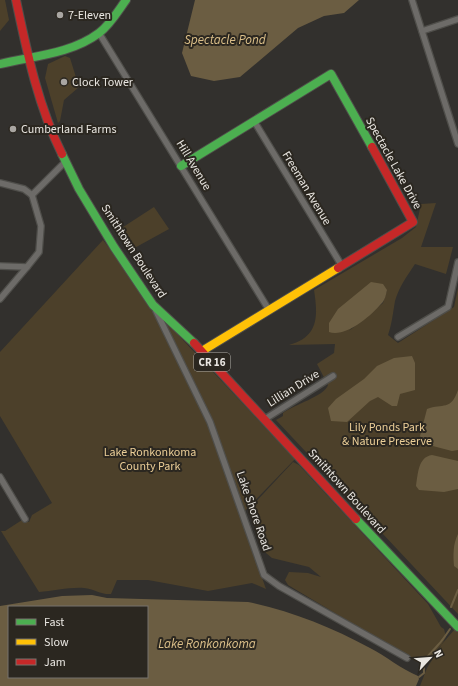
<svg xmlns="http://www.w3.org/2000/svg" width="458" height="686" font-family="'Source Sans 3',sans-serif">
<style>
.green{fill:#4c402a;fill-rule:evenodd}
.water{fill:#6b5d42;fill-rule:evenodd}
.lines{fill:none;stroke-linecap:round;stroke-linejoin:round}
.stream{stroke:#6b5d42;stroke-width:2}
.street-casing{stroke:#4f4e4a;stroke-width:8}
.fast-casing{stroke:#4f4e4a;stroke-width:10}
.slow-casing{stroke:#4f4e4a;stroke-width:10}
.jam-casing{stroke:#4f4e4a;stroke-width:10}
.street{stroke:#6d6b68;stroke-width:5.5}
.fast{stroke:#4caf50;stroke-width:8}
.slow{stroke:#ffc107;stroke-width:8}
.jam{stroke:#c62828;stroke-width:8}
.poi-dot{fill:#a9a6a2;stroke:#2b2720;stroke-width:1.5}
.labels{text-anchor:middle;stroke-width:4;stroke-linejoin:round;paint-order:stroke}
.shield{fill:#2b2720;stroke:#b0ada7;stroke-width:1}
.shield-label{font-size:11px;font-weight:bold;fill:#e9e6e1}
.poi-label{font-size:12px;fill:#e9e6e1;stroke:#2b2720;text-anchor:start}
.street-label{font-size:12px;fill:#e9e6e1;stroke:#2b2720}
.park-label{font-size:12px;fill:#ebce97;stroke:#2b2720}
.water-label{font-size:13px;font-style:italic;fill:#dbbf89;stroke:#2b2720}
</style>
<rect width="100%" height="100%" fill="#32302d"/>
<g class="green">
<path d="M 0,0 L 5,0 L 9,20 L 0,31 Z"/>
<path d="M 65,56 L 70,58 L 79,87 L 64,100 L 60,121 L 58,123 L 45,78 L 48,64 Z"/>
<path d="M 436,203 L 421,247 L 453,247 L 446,274 L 415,264 C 407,276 399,287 395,301 C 393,312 392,324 388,335 L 398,343 L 454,307 L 458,288 L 458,614 L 276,420 L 283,416 L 283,413 C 293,405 325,396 328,385 L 317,364 L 334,353 L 335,344 L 289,345 C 319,337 318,316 314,290 L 402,238 L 416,227 L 421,204 ZM 387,290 L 383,303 L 349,331 Z"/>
<path d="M 154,207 L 169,229 L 129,251 L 117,231 Z"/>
<path d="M 103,240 L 165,321 L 295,459 L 240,516 L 266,589 L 252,583 L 208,591 L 148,580 L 117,580 L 111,594 C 102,595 94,589 84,588 C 70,587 53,591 39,592 L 1,531 L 5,531 L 22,520 L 29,522 L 32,515 L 52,503 L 0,416 L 0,352 Z"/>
<path d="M 293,462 L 299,465 L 428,604 L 441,627 L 444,629 L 446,637 L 442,644 L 455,629 L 458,632 L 458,686 L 420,686 L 427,668 L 442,644 L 428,661 L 417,662 L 288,585 L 285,580 L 289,572 L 308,573 L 321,577 L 309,567 L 272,558 L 266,553 L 255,524 L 252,506 Z"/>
</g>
<g class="water">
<path d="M 195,0 L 359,0 L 344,13 L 324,16 L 298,28 L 240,77 L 214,81 L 191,76 L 182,53 Z"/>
<path d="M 371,282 L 383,284 L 387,290 C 386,294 385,301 381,304 C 371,316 345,338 329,332 L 329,323 L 338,309 Z"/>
<path d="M 412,356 L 415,363 L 415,390 L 400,394 L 397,406 L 392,406 L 378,397 L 370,401 L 347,422 L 331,421 L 328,408 L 336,399 L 364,379 L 377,366 L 394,358 Z"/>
<path d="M 458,390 L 458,450 L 452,451 L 425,444 L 420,436 L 427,409 C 443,403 451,411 458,390 Z"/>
<path d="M 432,455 L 458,461 L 458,489 L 444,492 L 419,490 L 416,486 C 418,474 418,457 432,455 Z"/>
<path d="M 458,534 L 458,569 L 454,566 C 453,555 453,544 458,534 Z"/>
<path d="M 92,595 L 107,598 L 248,602 C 291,611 331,627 370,648 C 386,656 401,669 418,676 L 419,679 L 416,686 L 0,686 L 0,606 L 62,596 ZM 9,607 L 147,607 L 147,677 L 9,677 Z"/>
</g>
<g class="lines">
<g class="stream">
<path d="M 451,607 L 458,590"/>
<path d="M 419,677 L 424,673 C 423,657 428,657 438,645 C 442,641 446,635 450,629"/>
</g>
<g class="street-casing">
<g id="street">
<path d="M 412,0 L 458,144"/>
<path d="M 422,31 L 458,19"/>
<path d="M 99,33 L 269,310"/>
<path d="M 254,121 L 342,266"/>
<path d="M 0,183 L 24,189 L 32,195"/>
<path d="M 32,195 L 65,162"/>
<path d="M 0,266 L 27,267 L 39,252 L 41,226 L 32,195"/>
<path d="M 0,299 L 27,267"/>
<path d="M 156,311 L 210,422 L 264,575 L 279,586 L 407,658"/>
<path d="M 398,337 L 448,307 L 458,262"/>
<path d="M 265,419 L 333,376"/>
<path d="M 0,477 L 25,519"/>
</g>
</g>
<g class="fast-casing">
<g id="fast">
<path d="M 0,64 C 33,56 71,54 99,33 C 110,25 118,11 126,0"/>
<path d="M 62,154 L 79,189 L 114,247 L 153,305 L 194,343"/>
<path d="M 181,166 L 331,74 L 372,147"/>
<path d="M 356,519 L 458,627"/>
</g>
</g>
<g class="slow-casing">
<path id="slow" d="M 202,351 L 338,268"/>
</g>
<g class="jam-casing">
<g id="jam">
<path d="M 16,0 C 27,52 38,106 62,154"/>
<path d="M 338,268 L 413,222 L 372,147"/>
<path d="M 194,343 L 356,519"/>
</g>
</g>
<use href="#street" class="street"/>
<use href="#fast" class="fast"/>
<use href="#slow" class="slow"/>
<use href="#jam" class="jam"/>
</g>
<g class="poi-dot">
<circle cx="60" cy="15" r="4"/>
<circle cx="64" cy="82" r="4"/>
<circle cx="13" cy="129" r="4"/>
</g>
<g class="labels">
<rect class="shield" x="194" y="353" width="36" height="18" rx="3"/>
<g class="shield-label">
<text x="212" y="366">CR 16</text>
</g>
<g class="poi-label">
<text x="68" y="19">7-Eleven</text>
<text x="72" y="86">Clock Tower</text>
<text x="21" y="133">Cumberland Farms</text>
</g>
<g class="street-label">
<text transform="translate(394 163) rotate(61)" y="4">Spectacle Lake Drive</text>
<text transform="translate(194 165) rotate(59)" y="4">Hill Avenue</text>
<text transform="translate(307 188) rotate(59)" y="4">Freeman Avenue</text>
<text transform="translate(134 251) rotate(57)" y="4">Smithtown Boulevard</text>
<text transform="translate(293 388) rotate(-32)" y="4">Lillian Drive</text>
<text transform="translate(347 491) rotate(48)" y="4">Smithtown Boulevard</text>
<text transform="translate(254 511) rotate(71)" y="4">Lake Shore Road</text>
</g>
<g class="park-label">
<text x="387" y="431">Lily Ponds Park<tspan x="387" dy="14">&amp; Nature Preserve</tspan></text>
<text x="150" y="456">Lake Ronkonkoma<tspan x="150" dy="14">County Park</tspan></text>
</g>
<g class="water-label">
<text x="225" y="44">Spectacle Pond</text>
<text x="207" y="648">Lake Ronkonkoma</text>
</g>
</g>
<rect x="8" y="606" width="140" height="72" fill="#2b2720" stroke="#77736d"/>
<rect x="16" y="619" width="20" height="6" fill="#4caf50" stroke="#77736d"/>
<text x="44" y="626" font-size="12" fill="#e9e6e1">Fast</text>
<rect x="16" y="639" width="20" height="6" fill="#ffc107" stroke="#77736d"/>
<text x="44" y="646" font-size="12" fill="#e9e6e1">Slow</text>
<rect x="16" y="659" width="20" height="6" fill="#c62828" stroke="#77736d"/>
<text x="44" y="666" font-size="12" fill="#e9e6e1">Jam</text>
<g transform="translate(430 658) rotate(64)" stroke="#2b2720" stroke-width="3" paint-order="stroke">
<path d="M0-3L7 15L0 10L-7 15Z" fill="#e9e6e1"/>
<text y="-6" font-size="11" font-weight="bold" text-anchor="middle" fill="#e9e6e1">N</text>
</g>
</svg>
